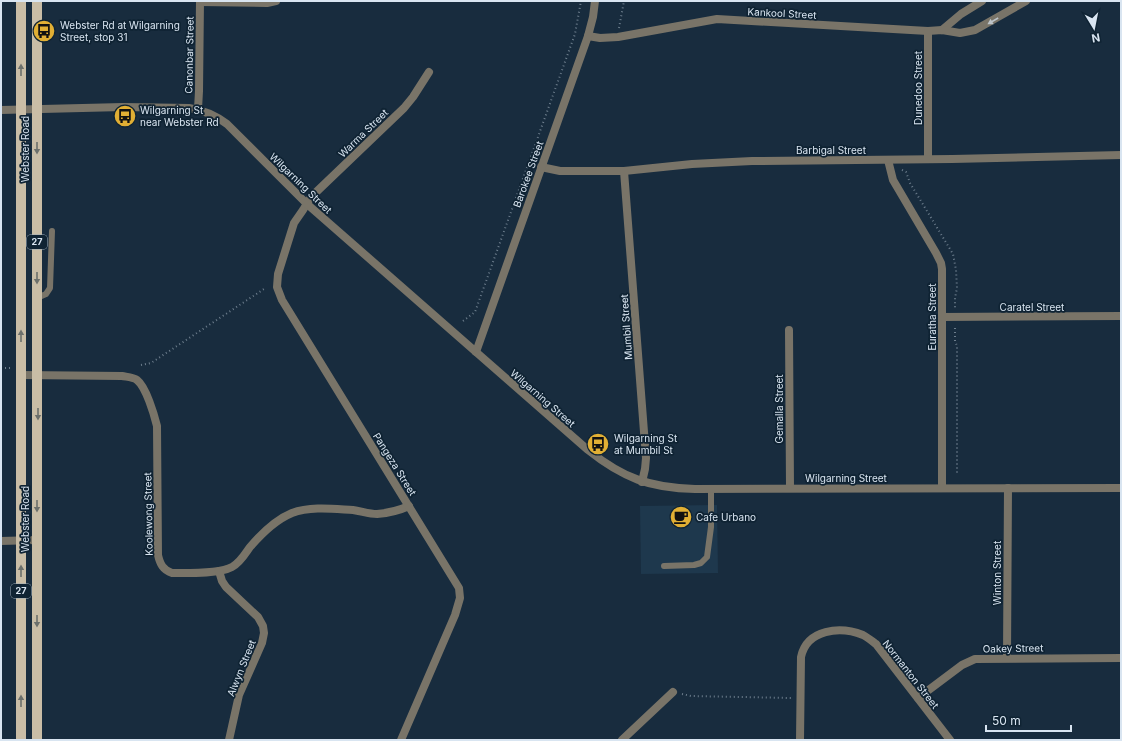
<svg xmlns="http://www.w3.org/2000/svg" width="1122" height="741" font-family="Inter,sans-serif">
<style>
.built{fill:#1e384d}
.lines{fill:none;stroke-linecap:round;stroke-linejoin:round}
.path{stroke:#6c7d8c;stroke-width:2;stroke-dasharray:1 3;stroke-linecap:butt}
.service{stroke:#797468;stroke-width:6}
.minor{stroke:#797468;stroke-width:8}
.tertiary{stroke:#797468;stroke-width:8}
.primary{stroke:#c9bda6;stroke-width:10}
.oneway{fill:#bcc3c8}
.oneway2{fill:#6c706c}
.labels{text-anchor:middle;stroke-width:3.5;stroke-linejoin:round;paint-order:stroke}
.shield{fill:#0f2333;stroke:#9cabb8;stroke-width:1}
.shield-label{font-size:9px;font-weight:bold;fill:#d9e5f1}
.street-label{font-size:10px;fill:#d9e5f1;stroke:#0f2333}
.poi-label{font-size:10px;fill:#d9e5f1;stroke:#0f2333;text-anchor:start}
</style>
<rect width="100%" height="100%" fill="#182c3e"/>
<path class="built" d="M 717,505 L 718,573 L 641,574 L 640,506 Z"/>
<g class="lines">
<g class="path">
<path d="M 619,28 L 624,1"/>
<path d="M 902,170 L 906,172 L 910,183 L 953,254 L 956,270 L 957,288 L 955,298 L 955,308"/>
<path d="M 463,321 L 475,312 L 575,34 L 581,1"/>
<path d="M 955,328 L 955,341 L 957,346 L 957,474"/>
<path d="M 141,365 L 151,363 L 264,289"/>
<path d="M 1,368 L 12,368"/>
<path d="M 682,694 L 691,696 L 791,698"/>
</g>
<g class="service">
<path d="M 37,298 L 46,294 L 50,288 L 52,231"/>
<path d="M 664,566 L 694,565 L 701,563 L 707,557 L 711,527 L 711,489"/>
</g>
<g class="minor">
<path d="M 200,2 L 267,3 L 276,1"/>
<path d="M 942,30 L 961,14 L 982,1"/>
<path d="M 588,36 L 600,38 L 618,37 L 717,19 L 928,31"/>
<path d="M 198,109 L 199,91 L 200,1"/>
<path d="M 928,159 L 928,31 L 942,30 L 960,33 L 975,30 L 1026,1"/>
<path d="M 888,160 L 893,180 L 936,253 L 941,263 L 942,269 L 942,488"/>
<path d="M 541,167 L 560,171 L 624,171 L 692,164 L 752,161 L 952,159 L 1121,155"/>
<path d="M 624,171 L 646,458 L 645,469 L 642,482"/>
<path d="M 942,317 L 1121,316"/>
<path d="M 789,330 L 790,488"/>
<path d="M 476,352 L 588,36 L 593,17 L 595,1"/>
<path d="M 21,375 L 122,376 C 127,377 133,377 137,380 C 146,387 154,414 157,426 L 158,555 C 160,564 163,570 172,573 C 187,573 219,574 232,567 C 240,563 245,554 250,547 C 262,533 275,520 292,513 C 311,506 334,509 353,510 C 361,511 369,514 377,514 C 388,513 398,511 409,506"/>
<path d="M 219,571 L 222,581 L 226,587 L 258,617 L 263,626 L 264,633 L 262,643 L 239,695 L 229,740"/>
<path d="M 1007,658 L 1008,488"/>
<path d="M 918,698 L 962,665 L 975,659 L 1121,658"/>
<path d="M 401,740 L 455,615 L 460,598 L 459,588 L 282,300 L 277,287 L 278,274 L 294,223 L 303,210 L 311,197 L 404,108 L 413,97 L 429,72"/>
<path d="M 622,740 L 673,692"/>
<path d="M 800,740 L 801,657 C 807,629 840,626 863,635 C 867,637 872,641 876,644 L 950,740"/>
</g>
<g class="tertiary">
<path d="M 1,110 L 123,107 L 189,108 C 203,110 215,115 227,124 L 307,204 L 588,450 C 623,478 650,488 695,489 L 1121,488"/>
<path d="M 1,541 L 37,540"/>
</g>
<g class="primary">
<path d="M 21,740 L 21,1"/>
<path d="M 37,740 L 37,1"/>
</g>
</g>
<defs><path id="oneway-solid" d="M-6-.8H1V-3.2L6.5 0L1 3.2V.8H-6Z"/></defs>
<use class="oneway" href="#oneway-solid" transform="translate(993 21) rotate(150)"/>
<g class="oneway2">
<use href="#oneway-solid" transform="translate(21 70) rotate(-90)"/>
<use href="#oneway-solid" transform="translate(37 148) rotate(90)"/>
<use href="#oneway-solid" transform="translate(37 278) rotate(90)"/>
<use href="#oneway-solid" transform="translate(21 336) rotate(-90)"/>
<use href="#oneway-solid" transform="translate(38 414) rotate(90)"/>
<use href="#oneway-solid" transform="translate(37 506) rotate(90)"/>
<use href="#oneway-solid" transform="translate(21 571) rotate(-90)"/>
<use href="#oneway-solid" transform="translate(37 621) rotate(90)"/>
<use href="#oneway-solid" transform="translate(21 701) rotate(-90)"/>
</g>
<defs>
<g id="bus-disc" transform="scale(1.15)"><circle r="9.5" fill="#e1af34" stroke="#0f2333"/><path d="M-5-6H5V4H4V6H2V4H-2V6H-4V4H-5ZM-3.5-4V0h7V-4ZM-3.5 1.2v1.5H-2V1.2ZM2 1.2v1.5H3.5V1.2Z" fill="#111"/></g>
<g id="cafe-disc" transform="scale(1.15)"><circle r="9.5" fill="#e1af34" stroke="#0f2333"/><path d="M-5.5-4.5H6V0H3Q3 3.5 0 3.5H-2.5Q-5.5 3.5-5.5 0ZM3-3.2v2h1.7v-2ZM-6 4.5H4V6H-6Z" fill="#111"/></g>
</defs>
<g fill-rule="evenodd">
<use href="#bus-disc" x="44" y="31"/>
<use href="#bus-disc" x="125" y="116"/>
<use href="#bus-disc" x="598" y="444"/>
<use href="#cafe-disc" x="681" y="517"/>
</g>
<g class="labels">
<g class="shield">
<rect x="27" y="235" width="20" height="14" rx="3"/>
<rect x="11" y="584" width="20" height="14" rx="3"/>
</g>
<g class="shield-label">
<text x="37" y="245">27</text>
<text x="21" y="594">27</text>
</g>
<g class="street-label">
<text transform="translate(782 13) rotate(3)" y="4">Kankool Street</text>
<text transform="translate(189 55) rotate(-89)" y="4">Canonbar Street</text>
<text transform="translate(918 88) rotate(-90)" y="4">Dunedoo Street</text>
<text transform="translate(363 133) rotate(-44)" y="4">Warma Street</text>
<text transform="translate(25 149) rotate(-90)" y="4">Webster Road</text>
<text x="831" y="154">Barbigal Street</text>
<text transform="translate(528 174) rotate(-70)" y="4">Barokee Street</text>
<text transform="translate(301 183) rotate(44)" y="4">Wilgarning Street</text>
<text x="1032" y="311">Caratel Street</text>
<text transform="translate(932 317) rotate(-90)" y="4">Euratha Street</text>
<text transform="translate(626 327) rotate(-94)" y="4">Mumbil Street</text>
<text transform="translate(543 398) rotate(41)" y="4">Wilgarning Street</text>
<text transform="translate(779 409) rotate(-90)" y="4">Gemalla Street</text>
<text transform="translate(395 464) rotate(58)" y="4">Pangeza Street</text>
<text x="846" y="482">Wilgarning Street</text>
<text transform="translate(148 514) rotate(-91)" y="4">Koolewong Street</text>
<text transform="translate(25 519) rotate(-90)" y="4">Webster Road</text>
<text transform="translate(997 573) rotate(-90)" y="4">Winton Street</text>
<text transform="translate(1013 648) rotate(-1)" y="4">Oakey Street</text>
<text transform="translate(241 668) rotate(-68)" y="4">Alwyn Street</text>
<text transform="translate(911 674) rotate(52)" y="4">Normanton Street</text>
</g>
<g class="poi-label">
<text x="60" y="29">Webster Rd at Wilgarning<tspan x="60" dy="12">Street, stop 31</tspan></text>
<text x="140" y="114">Wilgarning St<tspan x="140" dy="12">near Webster Rd</tspan></text>
<text x="614" y="442">Wilgarning St<tspan x="614" dy="12">at Mumbil St</tspan></text>
<text x="696" y="521">Cafe Urbano</text>
</g>
</g>
<rect width="1122" height="741" fill="none" stroke="#d9e5f1" stroke-width="4"/>
<g transform="translate(1094 28) rotate(170)" stroke="#0f2333" stroke-width="3" paint-order="stroke">
<path d="M0-3L7 15L0 10L-7 15Z" fill="#d9e5f1"/>
<text y="-6" font-size="11" font-weight="bold" text-anchor="middle" fill="#d9e5f1">N</text>
</g>
<path d="M986 725v6h85v-6" fill="none" stroke="#d9e5f1" stroke-width="2"/>
<text x="992" y="725" font-size="12" fill="#d9e5f1" stroke="#0f2333" stroke-width="3" paint-order="stroke">50 m</text>
</svg>
